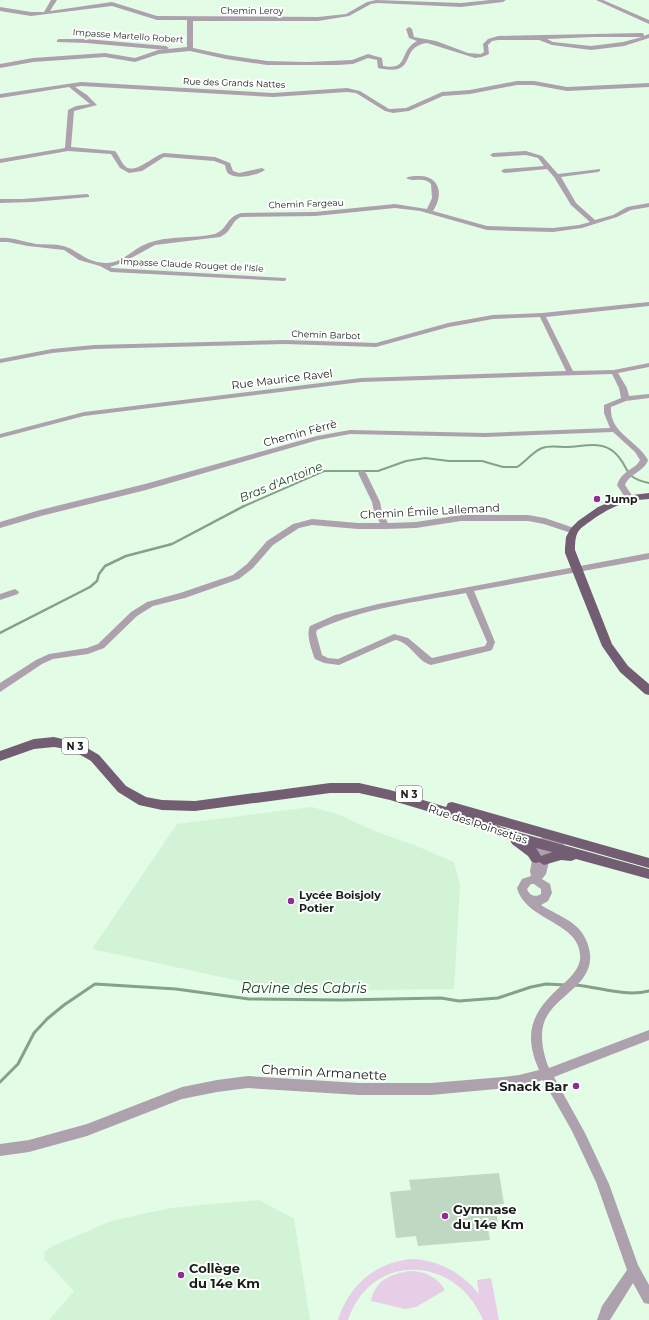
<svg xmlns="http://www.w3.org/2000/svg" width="649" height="1320" font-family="Montserrat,sans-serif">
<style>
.built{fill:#d3f3d6}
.green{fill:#e6cfe6}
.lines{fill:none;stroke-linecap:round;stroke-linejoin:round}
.stream-far2{stroke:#83a287;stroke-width:2}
.stream-far1{stroke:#83a287;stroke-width:2.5}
.stream{stroke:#83a287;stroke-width:3}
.building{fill:#bfd8c1}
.minor{fill:#aea1ae;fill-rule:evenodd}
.major{fill:#735d73;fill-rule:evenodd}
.poi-dot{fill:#902d95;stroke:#fff;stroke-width:1.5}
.labels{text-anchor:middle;stroke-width:4;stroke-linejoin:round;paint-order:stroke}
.far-street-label{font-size:9px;fill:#161f17;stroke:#fff}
.shield{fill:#fff;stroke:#5c625d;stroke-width:1}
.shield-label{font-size:10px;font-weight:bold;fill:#161f17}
.street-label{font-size:11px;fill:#161f17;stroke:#fff}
.poi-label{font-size:11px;font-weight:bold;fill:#161f17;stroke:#fff;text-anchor:start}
.water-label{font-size:12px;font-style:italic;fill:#184822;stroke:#fff}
.near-street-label{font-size:13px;fill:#161f17;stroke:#fff}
.near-poi-label{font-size:13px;font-weight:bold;fill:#161f17;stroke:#fff;text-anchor:start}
.near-water-label{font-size:14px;font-style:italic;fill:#184822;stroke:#fff}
</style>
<rect width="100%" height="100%" fill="#e3fce5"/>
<g class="built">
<path d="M 312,807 L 337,814 L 377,832 L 414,845 L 454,862 L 460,885 L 454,989 L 286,991 L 92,949 L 177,824 Z"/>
<path d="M 259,1200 L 294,1219 L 310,1320 L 49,1320 L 74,1291 L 44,1259 L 45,1251 L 53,1246 L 111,1221 L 170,1208 Z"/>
</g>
<g class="green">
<path d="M 416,1259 C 442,1262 463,1274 479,1294 L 477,1280 L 491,1278 L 499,1320 L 483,1320 C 457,1256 372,1250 348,1320 L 338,1320 C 349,1284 378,1260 416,1259 Z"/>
<path d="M 410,1271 C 425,1271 437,1277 445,1290 L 416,1307 L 405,1309 L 371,1301 C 375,1280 391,1274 410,1271 Z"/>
</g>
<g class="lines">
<path class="stream-far2" d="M 242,507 L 324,471 L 378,471 L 406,461 L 425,458 L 449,461 L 482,461 L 503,467 L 517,467 C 526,462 532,452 542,448 C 550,445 558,447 566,447 C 582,447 600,440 614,452 C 631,467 621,477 649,483"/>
<path class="stream-far1" d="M 0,633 L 90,587 L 97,581 L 99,574 L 105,566 L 126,556 L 172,544 L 244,506"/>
<g class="stream">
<path d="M 575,985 C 600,987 624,997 649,991"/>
<path d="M 0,1082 L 18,1064 L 34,1033 L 47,1019 L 64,1005 L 95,984 L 176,989 L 249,999 L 341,1000 L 441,998 L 459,1001 L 498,998 L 531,987 L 546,984 L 566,985"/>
</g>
</g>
<path class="building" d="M 499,1173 L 504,1204 L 495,1205 L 499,1228 L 488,1229 L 490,1240 L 418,1246 L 416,1236 L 396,1238 L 390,1192 L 411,1190 L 409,1180 Z"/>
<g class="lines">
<g class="minor">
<path d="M 51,0 L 57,0 L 50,11 L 112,2 L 157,16 L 318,17 L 346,14 L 367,2 L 376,0 L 461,3 L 490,0 L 506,0 L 503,2 L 461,7 L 378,3 L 371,4 L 349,16 L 318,21 L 193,21 L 193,48 L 226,55 L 267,61 L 307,62 L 352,60 L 368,54 L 382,58 L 383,66 C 410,71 398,51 417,41 L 409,38 L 406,29 L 409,27 L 412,29 L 414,37 L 436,41 L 468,53 L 481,54 L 484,52 L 483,44 L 488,39 L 498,36 L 642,33 L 644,34 L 644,36 L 649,34 L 649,38 L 624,46 L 591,50 L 552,45 L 539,40 L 498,40 L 492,41 L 488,45 L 489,54 L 482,57 L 475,58 L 427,43 C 397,47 420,77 378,68 L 377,60 L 368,58 L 353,64 L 338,65 L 267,65 L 226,59 L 190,51 L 159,54 L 135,62 L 105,57 L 33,62 L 0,68 L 0,64 L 33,58 L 105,53 L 135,58 L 158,50 L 187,47 L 187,20 L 157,20 L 112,6 L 31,16 L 0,11 L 0,7 L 31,12 L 44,12 ZM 593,37 L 642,37 L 623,42 L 591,46 L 553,42 L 547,39 Z"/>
<path d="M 596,0 L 603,0 L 649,20 L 649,24 Z"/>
<path d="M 59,39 L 86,39 L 166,46 L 169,48 L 166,50 L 86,43 L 57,42 L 57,40 Z"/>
<path d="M 517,81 L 534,81 L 567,87 L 649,83 L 649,87 L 567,91 L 534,85 L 517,85 L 470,94 L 443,96 L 409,111 L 393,113 L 385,111 L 356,93 L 347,92 L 273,97 L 81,86 L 75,87 L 87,95 L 97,105 L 74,111 L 71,147 L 115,151 C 119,155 121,163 126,167 C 136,174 153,156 164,153 L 215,157 L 230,163 L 233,171 L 239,173 L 262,168 L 265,170 C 258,175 237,180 229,174 C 226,172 226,168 225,165 L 214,161 L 164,157 L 142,171 L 129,173 L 120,168 L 111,154 L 68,151 L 0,163 L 0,159 L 65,148 L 68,110 L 76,106 L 90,104 L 69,87 L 0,98 L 0,94 L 81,82 L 273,93 L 347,88 L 360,91 L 389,109 L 406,108 L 442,92 L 470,90 Z"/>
<path d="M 526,151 L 542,156 L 558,174 L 600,169 L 600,171 L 598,172 L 561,177 L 576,203 L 595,220 L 613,215 L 627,207 L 649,203 L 649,207 L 631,210 L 617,217 L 582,228 L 553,232 L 487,230 L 420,211 L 395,208 L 315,216 L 241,217 C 231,221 232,232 220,237 L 155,245 L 122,263 L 110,267 L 112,268 L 286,278 L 286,280 L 284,281 L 111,272 L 100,266 L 79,260 L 64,250 L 28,246 L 8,242 L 0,242 L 0,238 C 12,237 24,242 36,244 C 46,245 59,243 69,248 C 83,255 88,262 105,263 C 121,264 133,249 146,244 C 167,235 193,239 215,234 C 229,228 225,218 241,213 L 315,212 L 395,204 L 427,209 L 432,198 L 431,184 C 423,176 414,183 406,178 C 410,176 414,176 418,176 C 440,175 444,195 433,211 L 487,226 L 553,228 L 579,225 L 590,222 L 571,205 L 554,177 L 547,169 L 504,173 L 501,171 L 504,169 L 544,166 L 538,158 L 526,155 L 493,157 L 490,155 L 493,153 Z"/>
<path d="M 87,194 L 89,195 L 89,197 L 33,202 L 0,203 L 0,199 L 22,199 Z"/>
<path d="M 649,302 L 649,306 L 546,317 L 573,371 L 614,370 L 649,363 L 649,367 L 618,373 L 627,388 L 629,396 L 649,394 L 649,398 L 626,401 L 611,407 C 609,433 638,441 648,460 C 644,472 630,473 625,485 L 633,497 L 632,499 L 626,499 L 617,485 C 623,469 635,470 640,460 L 635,452 L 613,432 L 485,437 L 350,434 L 318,440 L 146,490 L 41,516 L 0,528 L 0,522 L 40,510 L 145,484 L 317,436 L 350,430 L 485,433 L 610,428 L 604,413 L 604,405 L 621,398 L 619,388 L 612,374 L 361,382 L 84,416 L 0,438 L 0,434 L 84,412 L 361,378 L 566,371 L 540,317 L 493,319 L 449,327 L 376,347 L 285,344 L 94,349 L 52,353 L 0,363 L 0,359 L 52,349 L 94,345 L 285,340 L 376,343 L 448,323 L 493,315 L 542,313 Z"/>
<path d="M 362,470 L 366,473 L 380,502 L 382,512 L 388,523 L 416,522 L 461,515 L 528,515 L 545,518 L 577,529 L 578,531 L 574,534 L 544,524 L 528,521 L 461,521 L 416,528 L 386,529 L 358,529 L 312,525 L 299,528 L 273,545 L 253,568 L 239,579 L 185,598 L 153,606 L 137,616 L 104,648 L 88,654 L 53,659 L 42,664 L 0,692 L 0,683 L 36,660 L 49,654 L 87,648 L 98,644 L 131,612 L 147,602 L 180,593 L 233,575 L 247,564 L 267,541 L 293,524 L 312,519 L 358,523 L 380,523 L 374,512 L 372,502 L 358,473 Z"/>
<path d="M 649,553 L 649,559 L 474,591 L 495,642 L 492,650 L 489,651 L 431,665 C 416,661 411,642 395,640 L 339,665 L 324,663 L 315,659 L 314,657 C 311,647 306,635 310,626 L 335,615 L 378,604 ZM 466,593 L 487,642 L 485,646 L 432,658 L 408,638 L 394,634 L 338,659 L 328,658 L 322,655 L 316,633 L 317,630 C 363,608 416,602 466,593 Z"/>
<path d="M 15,589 L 19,592 L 18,594 L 0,600 L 0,594 Z"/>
<path d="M 547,836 L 564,839 L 565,842 L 564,845 L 560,846 L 553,845 L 546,874 L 542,879 L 550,884 L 552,893 L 548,901 L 541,905 C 553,913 569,918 579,929 C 585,936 589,945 590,954 C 593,985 556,995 545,1020 C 539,1034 543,1054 549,1068 L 649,1030 L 649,1040 L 554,1077 L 585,1133 L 609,1184 L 638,1265 L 649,1285 L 649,1304 L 644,1303 L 633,1283 L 610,1320 L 597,1320 L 602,1306 L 627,1270 L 596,1182 L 572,1131 L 543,1080 L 519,1087 L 431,1095 L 359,1095 L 248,1088 L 217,1092 L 182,1099 L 87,1136 L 29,1152 L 0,1156 L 0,1144 L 29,1140 L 87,1124 L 182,1087 L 217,1080 L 248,1076 L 359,1083 L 431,1083 L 503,1077 L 519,1075 L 539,1070 C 522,1031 533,1011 563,984 C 570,978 578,970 580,960 C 584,922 526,922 517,888 L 522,879 L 531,876 L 530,871 L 536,840 ZM 531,884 L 534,884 L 541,889 L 541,894 C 535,898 529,895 527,889 Z"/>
</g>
<g class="major">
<path d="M 649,493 L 649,499 C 627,500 610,507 592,520 C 587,524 581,527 578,532 C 575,537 575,545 575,550 L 612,644 L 628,666 L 649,684 L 649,695 L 645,694 L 620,672 L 602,646 L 565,553 L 565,548 L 566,537 L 571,528 L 578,521 L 598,507 L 624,496 Z"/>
<path d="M 54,737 L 79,743 L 99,755 L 126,786 L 146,797 L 162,800 L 195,801 L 330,783 L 359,783 L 390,790 L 446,807 L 448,803 L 452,802 L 649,858 L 649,868 L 494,824 L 510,830 L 649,869 L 649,879 L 576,859 L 571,861 L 561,860 L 544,865 L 539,862 L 536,863 L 532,862 L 528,856 L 512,844 L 510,840 L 460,821 L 390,800 L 359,793 L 330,793 L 195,811 L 162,810 L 139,805 L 118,792 L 91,761 L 72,750 L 54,747 L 34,749 L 0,761 L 0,751 L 34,739 ZM 536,848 L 552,852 L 541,856 Z"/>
</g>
</g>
<g class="poi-dot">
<circle cx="597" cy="499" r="4"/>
<circle cx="291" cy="901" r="4"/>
<circle cx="576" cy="1086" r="4"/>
<circle cx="445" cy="1216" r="4"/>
<circle cx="181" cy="1275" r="4"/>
</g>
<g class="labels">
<g class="far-street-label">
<text x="252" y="14">Chemin Leroy</text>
<text transform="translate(128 36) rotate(4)" y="3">Impasse Martello Robert</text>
<text transform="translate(234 83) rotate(2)" y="3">Rue des Grands Nattes</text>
<text transform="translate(306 204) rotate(-2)" y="3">Chemin Fargeau</text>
<text transform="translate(192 265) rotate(3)" y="3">Impasse Claude Rouget de l'Isle</text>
<text transform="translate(326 335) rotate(2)" y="3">Chemin Barbot</text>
</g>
<g class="shield">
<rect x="62" y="738" width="26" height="16" rx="3"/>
<rect x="396" y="786" width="26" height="16" rx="3"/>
</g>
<g class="shield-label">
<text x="75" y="750">N 3</text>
<text x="409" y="798">N 3</text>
</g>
<g class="street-label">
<text transform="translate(282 379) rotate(-7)" y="4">Rue Maurice Ravel</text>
<text transform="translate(300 433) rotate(-15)" y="4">Chemin Fèrrè</text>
<text transform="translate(430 511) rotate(-3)" y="4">Chemin Émile Lallemand</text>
<text transform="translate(478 824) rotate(18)" y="4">Rue des Poinsetias</text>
</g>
<g class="poi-label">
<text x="605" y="503">Jump</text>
<text x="299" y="899">Lycée Boisjoly<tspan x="299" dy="13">Potier</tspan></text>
</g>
<g class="water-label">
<text transform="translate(281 482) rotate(-22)" y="4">Bras d'Antoine</text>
</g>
<g class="near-street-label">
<text transform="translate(324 1072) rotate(3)" y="5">Chemin Armanette</text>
</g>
<g class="near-poi-label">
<text x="568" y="1091" text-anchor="end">Snack Bar</text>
<text x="453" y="1214">Gymnase<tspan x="453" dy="15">du 14e Km</tspan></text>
<text x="189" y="1273">Collège<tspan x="189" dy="15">du 14e Km</tspan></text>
</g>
<g class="near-water-label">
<text x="304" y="993">Ravine des Cabris</text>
</g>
</g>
</svg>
